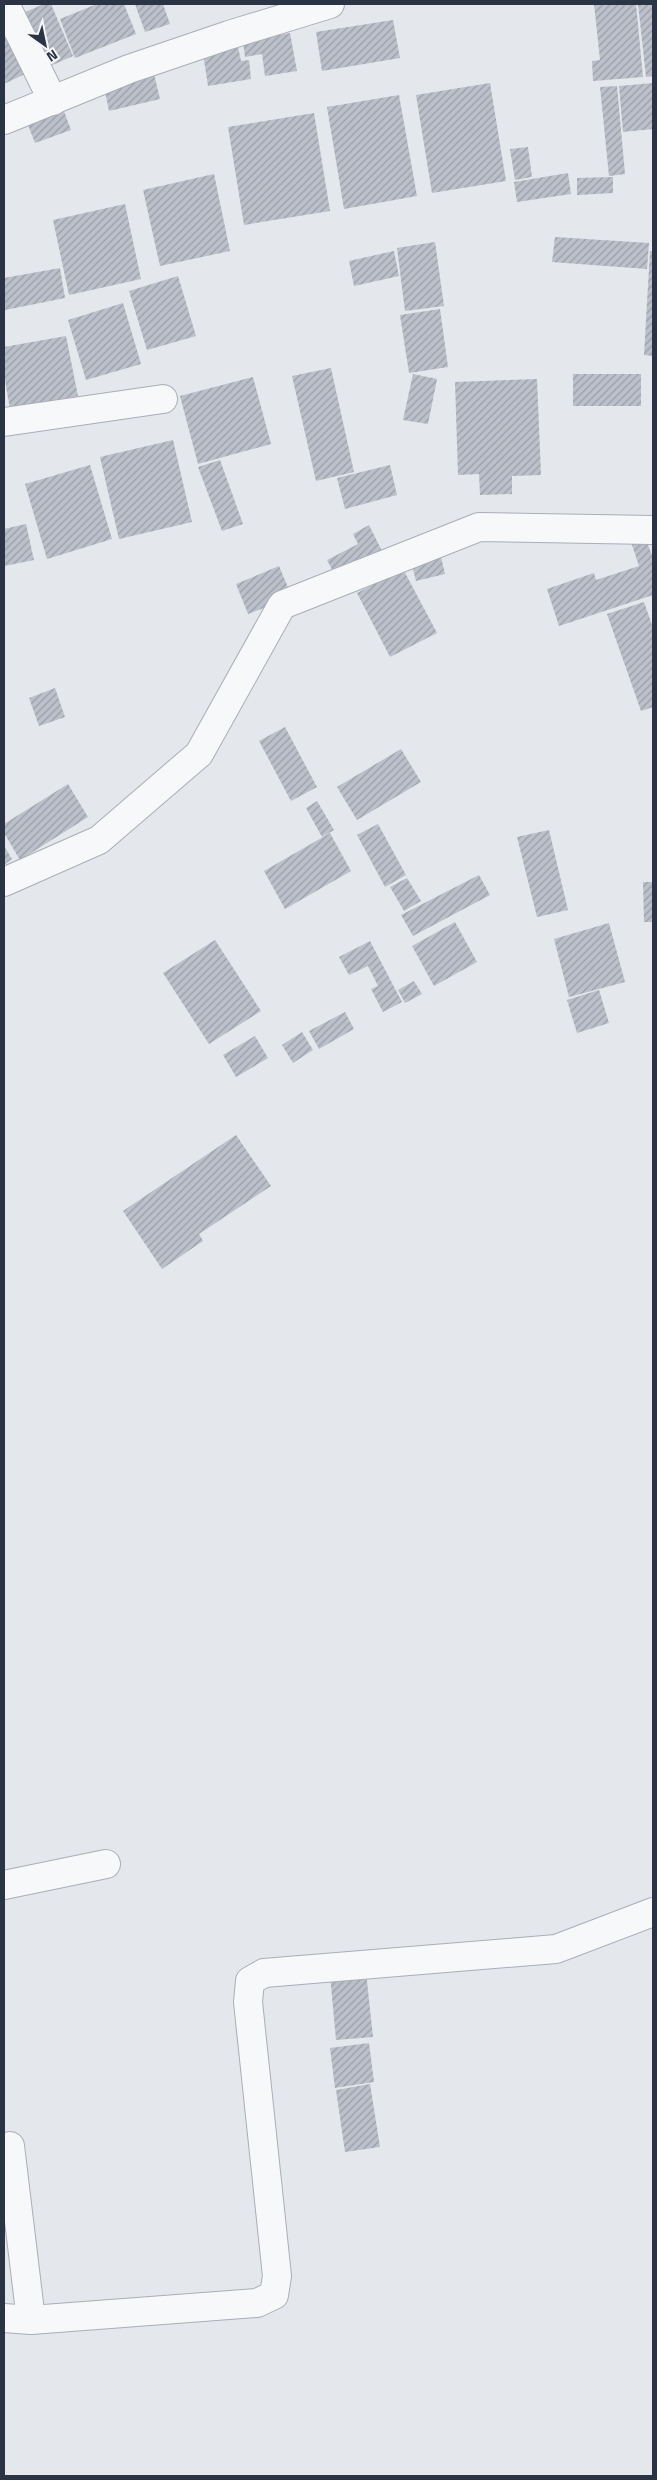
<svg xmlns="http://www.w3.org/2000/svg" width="657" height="2480" font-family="'Titillium Web',sans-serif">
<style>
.building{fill:url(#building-hatch)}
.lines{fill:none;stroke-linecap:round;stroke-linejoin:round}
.minor-casing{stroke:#a9aeb7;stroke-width:30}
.tertiary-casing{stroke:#a9aeb7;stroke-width:30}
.minor{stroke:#f7f8fa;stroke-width:28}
.tertiary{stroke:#f7f8fa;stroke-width:28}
</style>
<defs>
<pattern id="building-hatch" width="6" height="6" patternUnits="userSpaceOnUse" patternTransform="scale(1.25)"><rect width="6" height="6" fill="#bbc0ca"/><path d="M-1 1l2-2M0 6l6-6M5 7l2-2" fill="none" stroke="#989da6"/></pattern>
</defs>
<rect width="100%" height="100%" fill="#e4e7ec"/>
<g class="building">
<path d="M 44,4 L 51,4 L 73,56 L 39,71 L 16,16 Z"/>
<path d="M 97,4 L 124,4 L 136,34 L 75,58 L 60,19 Z"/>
<path d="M 135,4 L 163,4 L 170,24 L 145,32 Z"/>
<path d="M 594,4 L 636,4 L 643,77 L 593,81 L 592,61 L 600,60 Z"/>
<path d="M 638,4 L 653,4 L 653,76 L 646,77 Z"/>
<path d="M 393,20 L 400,58 L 322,71 L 316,32 Z"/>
<path d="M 4,21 L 29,72 L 4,84 Z"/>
<path d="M 290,33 L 297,71 L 265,76 L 262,54 L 245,57 L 243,41 Z"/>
<path d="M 237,42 L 241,61 L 249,60 L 251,79 L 208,86 L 202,47 Z"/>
<path d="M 154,74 L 160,99 L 109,111 L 104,86 Z"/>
<path d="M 490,83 L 506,181 L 432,193 L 416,95 Z"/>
<path d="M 653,83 L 653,129 L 623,132 L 619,86 Z"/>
<path d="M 617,86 L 625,174 L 609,176 L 600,87 Z"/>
<path d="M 399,95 L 417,196 L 344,209 L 327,107 Z"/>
<path d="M 62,106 L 71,130 L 35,143 L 26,120 Z"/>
<path d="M 314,113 L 330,211 L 244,225 L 228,127 Z"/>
<path d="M 528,147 L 532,177 L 515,180 L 510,149 Z"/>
<path d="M 568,173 L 571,194 L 517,202 L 514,182 Z"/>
<path d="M 214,174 L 230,251 L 160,266 L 143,190 Z"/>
<path d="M 613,177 L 613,193 L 577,195 L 577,178 Z"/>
<path d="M 125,204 L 141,279 L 69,295 L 53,220 Z"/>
<path d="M 555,237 L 649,243 L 647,269 L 552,262 Z"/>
<path d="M 435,242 L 444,306 L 405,311 L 397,248 Z"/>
<path d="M 394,251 L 399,276 L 354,286 L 349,261 Z"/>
<path d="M 650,251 L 653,251 L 653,356 L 644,355 Z"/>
<path d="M 60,268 L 65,298 L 5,310 L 4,278 Z"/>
<path d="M 178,276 L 196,336 L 147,350 L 129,291 Z"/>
<path d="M 123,303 L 141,364 L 86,380 L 68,320 Z"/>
<path d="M 440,309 L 448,367 L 409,373 L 400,315 Z"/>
<path d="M 66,336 L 78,396 L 10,409 L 4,374 L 4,347 Z"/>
<path d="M 331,368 L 354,472 L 316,481 L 292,376 Z"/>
<path d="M 413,374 L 437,379 L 428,424 L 403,420 Z"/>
<rect x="573" y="374" width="68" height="32"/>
<path d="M 253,377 L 271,444 L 198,464 L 180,396 Z"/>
<path d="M 537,379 L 541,475 L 512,476 L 512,494 L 480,495 L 479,474 L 458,475 L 455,382 Z"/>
<path d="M 173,440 L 192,522 L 119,539 L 100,457 Z"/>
<path d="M 220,460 L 243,524 L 222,531 L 198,467 Z"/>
<path d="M 90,465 L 112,539 L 47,559 L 25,484 Z"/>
<path d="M 390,465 L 397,495 L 345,509 L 337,478 Z"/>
<path d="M 26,524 L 34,560 L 4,566 L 4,529 Z"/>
<path d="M 369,525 L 384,555 L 337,579 L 327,560 L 358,544 L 353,534 Z"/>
<path d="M 645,537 L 653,558 L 653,595 L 559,626 L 547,589 L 594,573 L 596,580 L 639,566 L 631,542 Z"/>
<path d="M 440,553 L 445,574 L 416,581 L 411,561 Z"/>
<path d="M 279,566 L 292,597 L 248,614 L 236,584 Z"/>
<path d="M 403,569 L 437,633 L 390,657 L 357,593 Z"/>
<path d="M 644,602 L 653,628 L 653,707 L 641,711 L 607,614 Z"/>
<path d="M 55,688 L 65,717 L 39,726 L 29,698 Z"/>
<path d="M 285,727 L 317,787 L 291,801 L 259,741 Z"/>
<path d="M 401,749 L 421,782 L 357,820 L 337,787 Z"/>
<path d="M 68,784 L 88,817 L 20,860 L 4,833 L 4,824 Z"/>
<path d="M 317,801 L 334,830 L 322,837 L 306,808 Z"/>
<path d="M 378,824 L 406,875 L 385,887 L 357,835 Z"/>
<path d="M 549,830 L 568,910 L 537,917 L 517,837 Z"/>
<path d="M 330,833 L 351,871 L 285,909 L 264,871 Z"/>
<path d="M 4,846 L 12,859 L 4,865 Z"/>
<path d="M 479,875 L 490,895 L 413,936 L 401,915 Z"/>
<path d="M 407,878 L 421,901 L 404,911 L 390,887 Z"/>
<path d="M 643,882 L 653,882 L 653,922 L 644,922 Z"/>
<path d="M 455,922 L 477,962 L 434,986 L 412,946 Z"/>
<path d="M 609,923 L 625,982 L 569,997 L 554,939 Z"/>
<path d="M 215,940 L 261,1011 L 209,1044 L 163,973 Z"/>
<path d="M 370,941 L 402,1002 L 383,1012 L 371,989 L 378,986 L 368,966 L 349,975 L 339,957 Z"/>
<path d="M 414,981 L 422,994 L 405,1003 L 398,990 Z"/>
<path d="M 599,990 L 609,1023 L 577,1033 L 567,1000 Z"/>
<path d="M 345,1012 L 354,1029 L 319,1049 L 309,1031 Z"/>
<path d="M 302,1032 L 313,1050 L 293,1063 L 282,1045 Z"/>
<path d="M 255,1036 L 268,1058 L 236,1077 L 223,1055 Z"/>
<path d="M 236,1135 L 271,1186 L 199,1234 L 203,1241 L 162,1269 L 123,1211 Z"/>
<path d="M 366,1972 L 373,2037 L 336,2040 L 330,1975 Z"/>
<path d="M 369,2043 L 374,2082 L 335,2088 L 330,2048 Z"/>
<path d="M 370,2084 L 380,2147 L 345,2152 L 336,2090 Z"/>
</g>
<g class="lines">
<g class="minor-casing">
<g id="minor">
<path d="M 5,4 L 53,101"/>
<path d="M 4,422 L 163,399"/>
<path d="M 4,882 L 99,840 L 199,754 L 282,605 L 479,527 L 653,530"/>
<path d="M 4,1885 L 106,1864"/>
<path d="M 10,2146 L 31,2320"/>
<path d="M 4,2318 L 31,2320 L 257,2303 L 274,2295 L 277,2276 L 248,2002 L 250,1981 L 264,1973 L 556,1949 L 653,1912"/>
</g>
</g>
<g class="tertiary-casing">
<path id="tertiary" d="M 4,120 L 129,69 L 229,35 L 330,4"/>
</g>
<use href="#minor" class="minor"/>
<use href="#tertiary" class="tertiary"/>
</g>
<rect width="657" height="2480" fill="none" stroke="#2b3445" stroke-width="10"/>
<g transform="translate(45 45) rotate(147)" stroke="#f4f6f9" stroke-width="4" paint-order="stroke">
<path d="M0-4L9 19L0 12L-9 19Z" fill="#2b3445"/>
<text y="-8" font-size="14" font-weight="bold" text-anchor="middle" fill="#2b3445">N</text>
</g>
</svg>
